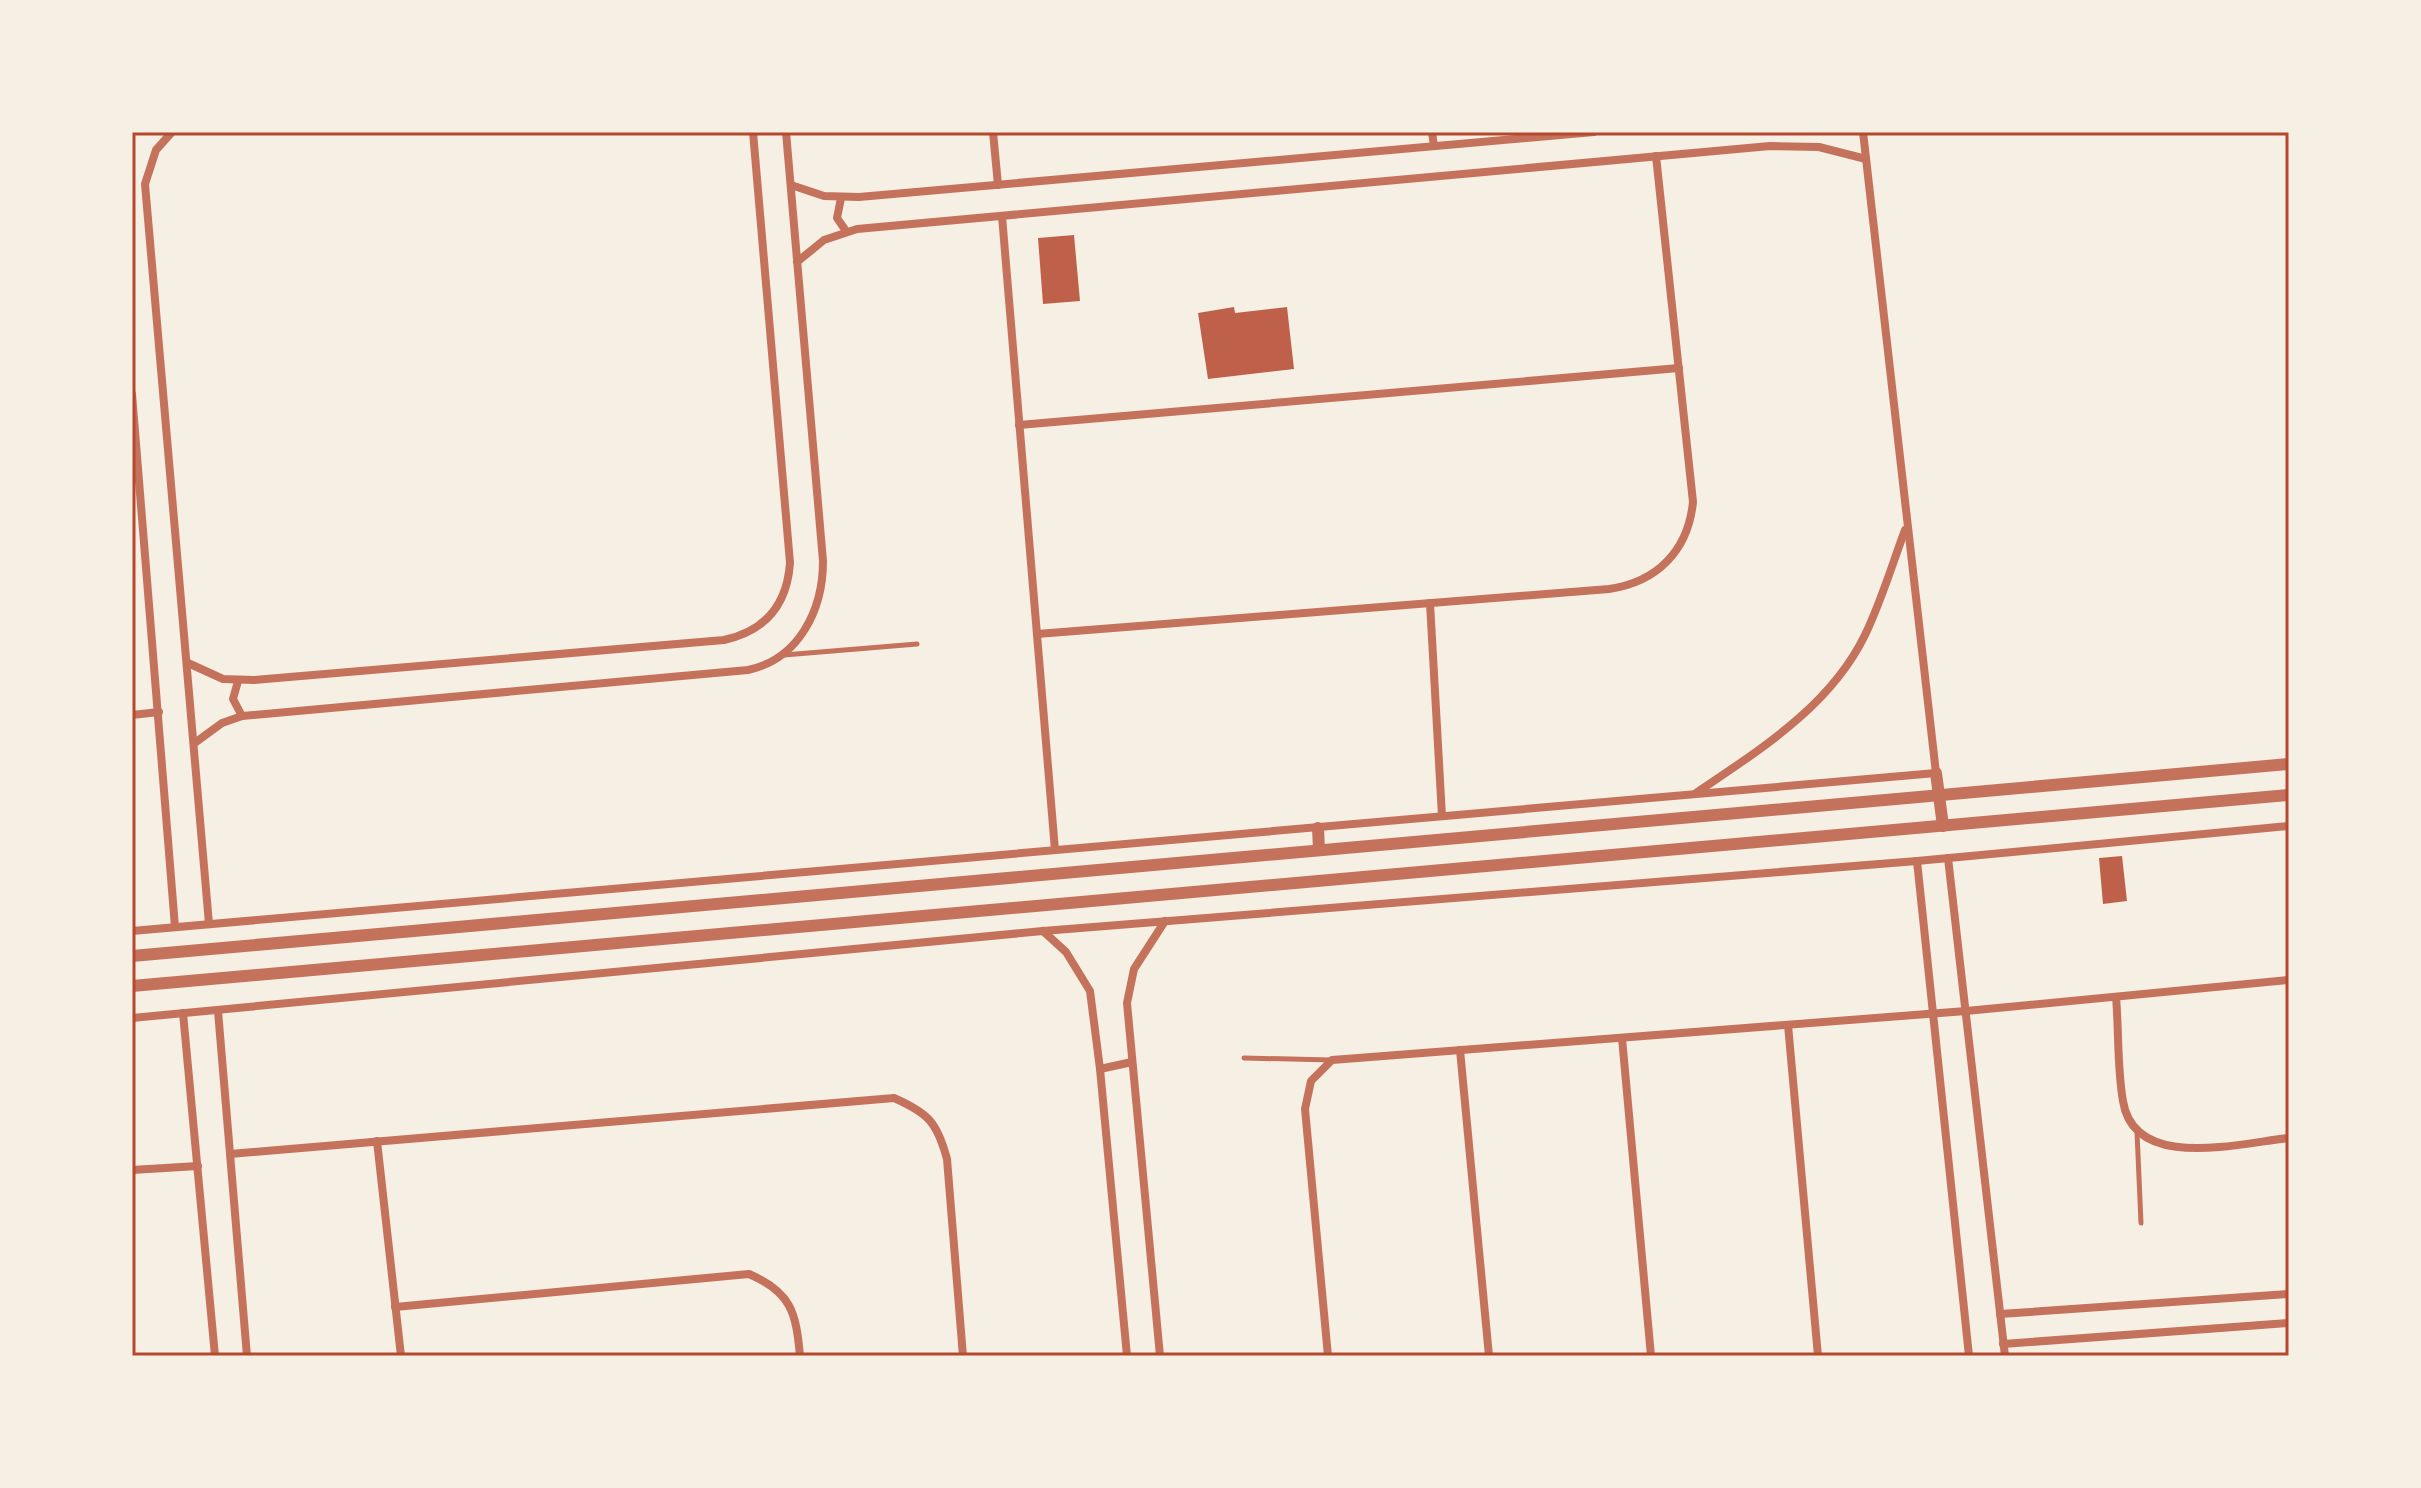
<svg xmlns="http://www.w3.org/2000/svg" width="2421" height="1488" font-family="Figtree,sans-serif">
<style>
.building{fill:#bf614a}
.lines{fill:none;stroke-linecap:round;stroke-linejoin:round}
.service{stroke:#c5725c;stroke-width:5}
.minor{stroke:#c5725c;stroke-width:8}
.tertiary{stroke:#c5725c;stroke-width:12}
.neatline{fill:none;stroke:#b5482f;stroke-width:3}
</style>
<rect width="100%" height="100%" fill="#f6efe4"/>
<g class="building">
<path d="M 1074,235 L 1080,301 L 1043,304 L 1038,238 Z"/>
<path d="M 1234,307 L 1235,313 L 1287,307 L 1294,369 L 1208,379 L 1198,313 Z"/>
<path d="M 2122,856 L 2127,901 L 2103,904 L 2099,858 Z"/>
</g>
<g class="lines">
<g class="service">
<path d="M 784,655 L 917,644"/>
<path d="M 1244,1058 L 1331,1060"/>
<path d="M 2137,1132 L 2141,1223"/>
</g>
<g class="minor">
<path d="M 172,132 L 156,150 L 145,184 L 209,924"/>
<path d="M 993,132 L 998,185"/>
<path d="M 1432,132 L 1434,146"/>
<path d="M 791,185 L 824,196 L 859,197 L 1594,132"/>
<path d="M 841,198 L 837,218 L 846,231"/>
<path d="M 1002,216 L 1055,850"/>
<path d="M 797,262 L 824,240 L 857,229 L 1770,146 L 1819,147 L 1866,159"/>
<path d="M 132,394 L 175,927"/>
<path d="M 1019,425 L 1679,368"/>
<path d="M 1430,603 L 1442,816"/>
<path d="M 1037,634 L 1609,589 C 1657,582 1688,551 1693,502 L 1656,156"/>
<path d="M 188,663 L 223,679 L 254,680 L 724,640 C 765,631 787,605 790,563 L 753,132"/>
<path d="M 238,681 L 233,699 L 242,716"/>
<path d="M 132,715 L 159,712"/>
<path d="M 196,742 L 222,723 L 242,716 L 748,670 C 799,659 823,610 823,561 L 786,132"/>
<path d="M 1696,793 C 1759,750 1830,707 1865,635 C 1881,602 1892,565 1905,530"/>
<path d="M 1948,858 L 2005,1356"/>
<path d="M 1917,861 L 1969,1356"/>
<path d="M 132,931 L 1936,773 L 1863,132"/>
<path d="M 1043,931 L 1066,952 L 1090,991 L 1100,1069 L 1127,1356"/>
<path d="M 2116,997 C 2119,1031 2117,1067 2123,1101 C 2134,1172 2239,1143 2289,1138"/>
<path d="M 218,1011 L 247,1356"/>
<path d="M 183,1013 L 215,1356"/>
<path d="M 132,1018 L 1043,931 L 1917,861 L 2289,826"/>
<path d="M 1788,1025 L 1818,1356"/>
<path d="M 1622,1038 L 1651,1356"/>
<path d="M 1460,1050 L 1489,1356"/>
<path d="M 1100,1069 L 1132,1062"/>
<path d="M 377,1141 L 401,1356"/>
<path d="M 230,1154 L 894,1098 C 928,1113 937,1122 947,1159 L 963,1356"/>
<path d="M 132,1170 L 198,1166"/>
<path d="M 395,1307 L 749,1274 C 791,1292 796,1312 800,1356"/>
<path d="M 2000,1314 L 2289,1294"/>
<path d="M 2003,1344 L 2289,1323"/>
<path d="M 1160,1356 L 1127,1003 L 1134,969 L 1165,921"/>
<path d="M 1328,1356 L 1305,1109 L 1311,1081 L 1332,1060 L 1966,1011 L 2289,980"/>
</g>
<g class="tertiary">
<path d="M 1936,773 L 1943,826"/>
<path d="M 1318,828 L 1319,850"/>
<path d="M 132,956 L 2289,764"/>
<path d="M 132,986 L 2289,795"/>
</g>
</g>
<rect width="2421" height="1488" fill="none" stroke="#f6efe4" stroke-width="268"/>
<rect x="134" y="134" width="2153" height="1220" class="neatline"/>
</svg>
